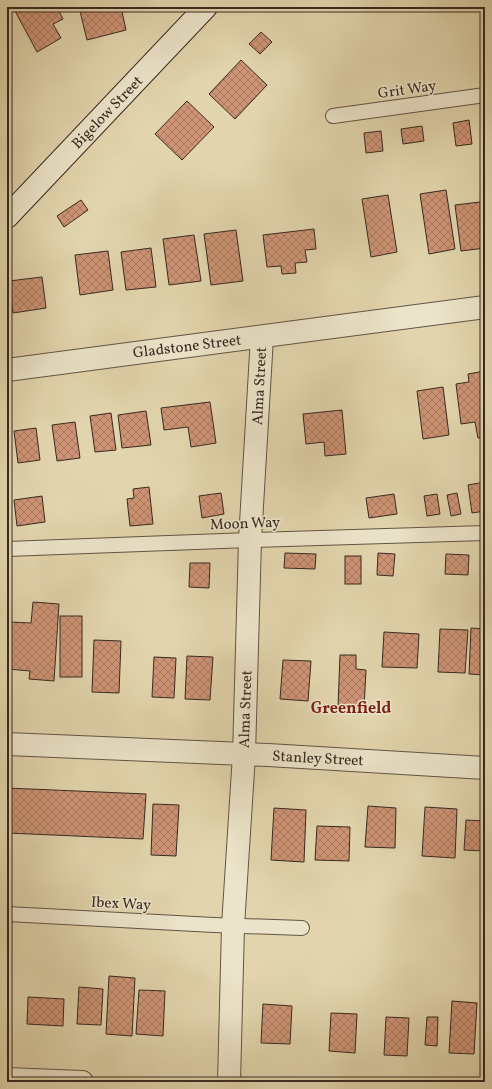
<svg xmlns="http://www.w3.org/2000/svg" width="492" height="1089" font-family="Vollkorn,serif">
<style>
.building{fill:url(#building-cross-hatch);stroke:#372921}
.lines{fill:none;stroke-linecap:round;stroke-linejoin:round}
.lane-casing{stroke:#625444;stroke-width:16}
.street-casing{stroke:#625444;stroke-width:24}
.secondary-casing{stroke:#372921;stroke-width:24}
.lane{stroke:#ece4ca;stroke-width:14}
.street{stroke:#ece4ca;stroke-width:22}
.secondary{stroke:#ece4ca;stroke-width:22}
.labels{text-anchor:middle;stroke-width:3;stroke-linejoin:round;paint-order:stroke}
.street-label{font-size:15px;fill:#372921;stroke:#ece4ca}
.neighbourhood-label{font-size:16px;font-weight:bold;fill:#7a1f14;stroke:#ece4ca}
</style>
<defs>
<pattern id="building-cross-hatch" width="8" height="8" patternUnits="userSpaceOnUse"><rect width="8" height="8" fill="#ce9475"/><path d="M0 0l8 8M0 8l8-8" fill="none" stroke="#a87960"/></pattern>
</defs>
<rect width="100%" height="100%" fill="#e2d5ad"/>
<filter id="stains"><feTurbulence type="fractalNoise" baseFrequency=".005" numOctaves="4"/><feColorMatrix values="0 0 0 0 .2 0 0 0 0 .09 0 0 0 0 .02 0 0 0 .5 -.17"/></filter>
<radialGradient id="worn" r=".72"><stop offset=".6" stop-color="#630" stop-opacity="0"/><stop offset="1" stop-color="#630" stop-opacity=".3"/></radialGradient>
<g class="building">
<path d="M 24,7 L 57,7 L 63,19 L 53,24 L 61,38 L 37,52 L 15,11 Z"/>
<path d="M 79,7 L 121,7 L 126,30 L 87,40 Z"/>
<path d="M 261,32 L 272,42 L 260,54 L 249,44 Z"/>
<path d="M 241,60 L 267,85 L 235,119 L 209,94 Z"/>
<path d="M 187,101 L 214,127 L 182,160 L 155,134 Z"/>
<path d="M 469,120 L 472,144 L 456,146 L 453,123 Z"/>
<path d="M 422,126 L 424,141 L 403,144 L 401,129 Z"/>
<path d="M 381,131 L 383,151 L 366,153 L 364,133 Z"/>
<path d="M 446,190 L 455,249 L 429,254 L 420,194 Z"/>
<path d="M 388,195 L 397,252 L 371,257 L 362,199 Z"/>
<path d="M 81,200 L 88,210 L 64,227 L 57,216 Z"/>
<path d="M 480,202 L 485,238 L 485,248 L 461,251 L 455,205 Z"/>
<path d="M 314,229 L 316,249 L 305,250 L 307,262 L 295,263 L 296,273 L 282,274 L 281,266 L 267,267 L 263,235 Z"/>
<path d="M 236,230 L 243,281 L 211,285 L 204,234 Z"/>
<path d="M 194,235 L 201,281 L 169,285 L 163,239 Z"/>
<path d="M 151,248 L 156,287 L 126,290 L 121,252 Z"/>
<path d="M 108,251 L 113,290 L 80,295 L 75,255 Z"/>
<path d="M 42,277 L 46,308 L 13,313 L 9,281 Z"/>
<path d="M 485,371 L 485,437 L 478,438 L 475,422 L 461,424 L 456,384 L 469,382 L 468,374 Z"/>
<path d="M 443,387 L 449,435 L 423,439 L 417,391 Z"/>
<path d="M 210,402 L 216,443 L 191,447 L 188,427 L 164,430 L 161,408 Z"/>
<path d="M 342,410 L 346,454 L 325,456 L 324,442 L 306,444 L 303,414 Z"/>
<path d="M 146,411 L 151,445 L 122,448 L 118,415 Z"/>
<path d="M 111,413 L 116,450 L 95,452 L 90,416 Z"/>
<path d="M 75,422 L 80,458 L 57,461 L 52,425 Z"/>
<path d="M 36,428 L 40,460 L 18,463 L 14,431 Z"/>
<path d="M 485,482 L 485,511 L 472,513 L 468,485 Z"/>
<path d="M 149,487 L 153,524 L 130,526 L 127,499 L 134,498 L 133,489 Z"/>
<path d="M 221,493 L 224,514 L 202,518 L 199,496 Z"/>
<path d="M 457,493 L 461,514 L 451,516 L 447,495 Z"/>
<path d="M 394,494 L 397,514 L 369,518 L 366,498 Z"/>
<path d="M 437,494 L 440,514 L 427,516 L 424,496 Z"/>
<path d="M 42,496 L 45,522 L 17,526 L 14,500 Z"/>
<path d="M 285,553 L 316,554 L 315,569 L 284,568 Z"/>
<path d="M 378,553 L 395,554 L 393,576 L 377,575 Z"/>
<path d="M 446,554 L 469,555 L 468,575 L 445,574 Z"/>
<rect x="345" y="556" width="16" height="28"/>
<path d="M 190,563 L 210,563 L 209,588 L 189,587 Z"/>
<path d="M 33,602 L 59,604 L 54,681 L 29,679 L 30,671 L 7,669 L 7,634 L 9,634 L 10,622 L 31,623 Z"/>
<rect x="60" y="616" width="22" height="61"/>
<path d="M 471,628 L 485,629 L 485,675 L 469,674 Z"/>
<path d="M 440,629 L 468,630 L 465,673 L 438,672 Z"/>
<path d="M 384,632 L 419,634 L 417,668 L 382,667 Z"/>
<path d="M 94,640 L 121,641 L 119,693 L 92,692 Z"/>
<path d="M 340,655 L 356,655 L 356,669 L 366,670 L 364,708 L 338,707 Z"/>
<path d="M 187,656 L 213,657 L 210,700 L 185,699 Z"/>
<path d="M 154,657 L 176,658 L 174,698 L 152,697 Z"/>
<path d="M 283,660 L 311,661 L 308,701 L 280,699 Z"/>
<path d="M 7,788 L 146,794 L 143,839 L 7,833 Z"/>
<path d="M 153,804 L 179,805 L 176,856 L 151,855 Z"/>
<path d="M 368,806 L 396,808 L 395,848 L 365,847 Z"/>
<path d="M 425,807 L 457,809 L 455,858 L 422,856 Z"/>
<path d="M 274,808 L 306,810 L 304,862 L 271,860 Z"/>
<path d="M 466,820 L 485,821 L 485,851 L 464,850 Z"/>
<path d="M 317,826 L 350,827 L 349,861 L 315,860 Z"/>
<path d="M 109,976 L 135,978 L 132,1036 L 106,1034 Z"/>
<path d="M 7,977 L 11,977 L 8,1028 L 7,1028 Z"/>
<path d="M 79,987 L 103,989 L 101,1025 L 77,1024 Z"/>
<path d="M 139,990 L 165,991 L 163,1036 L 136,1034 Z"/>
<path d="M 28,997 L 64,999 L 63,1026 L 27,1024 Z"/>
<path d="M 452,1001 L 477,1003 L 474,1054 L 449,1053 Z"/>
<path d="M 263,1004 L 292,1006 L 290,1044 L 261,1043 Z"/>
<path d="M 331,1013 L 357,1014 L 355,1053 L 329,1051 Z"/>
<path d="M 386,1017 L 409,1018 L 407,1056 L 384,1055 Z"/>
<path d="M 427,1017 L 438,1017 L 437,1046 L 425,1045 Z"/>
<path d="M 483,1019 L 485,1019 L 485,1062 L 481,1061 Z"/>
</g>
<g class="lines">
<g class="lane-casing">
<g id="lane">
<path d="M 333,116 L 485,95"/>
<path d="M 7,549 L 250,540 L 485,533"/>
<path d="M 7,914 L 214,925 L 302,928"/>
</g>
</g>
<g class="street-casing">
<g id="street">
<path d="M 7,370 L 485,307"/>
<path d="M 7,744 L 268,755 L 485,768"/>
<path d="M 7,1079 L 82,1082"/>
<path d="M 229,1082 L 233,926 L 244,755 L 250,540 L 262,337"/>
</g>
</g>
<g class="secondary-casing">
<path id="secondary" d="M 7,217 L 206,7"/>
</g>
<use href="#lane" class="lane"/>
<use href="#street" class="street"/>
<use href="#secondary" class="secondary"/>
</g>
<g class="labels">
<g class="street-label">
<text transform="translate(407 89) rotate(-8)" y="5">Grit Way</text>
<text transform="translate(107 112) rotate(-46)" y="5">Bigelow Street</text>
<text transform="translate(187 346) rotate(-7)" y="5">Gladstone Street</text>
<text transform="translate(259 386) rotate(-87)" y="5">Alma Street</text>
<text transform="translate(245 523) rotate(-2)" y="5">Moon Way</text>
<text transform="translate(245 709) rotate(-88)" y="5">Alma Street</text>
<text transform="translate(318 758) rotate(3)" y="5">Stanley Street</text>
<text transform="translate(121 903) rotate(3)" y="5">Ibex Way</text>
</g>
<g class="neighbourhood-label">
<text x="351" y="713">Greenfield</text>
</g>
</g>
<rect width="492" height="1089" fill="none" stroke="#e2d5ad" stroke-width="24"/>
<rect x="8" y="8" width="476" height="1073" fill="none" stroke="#372921" stroke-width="2"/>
<rect x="12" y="12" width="468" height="1065" fill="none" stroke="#372921"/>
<rect width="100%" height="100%" filter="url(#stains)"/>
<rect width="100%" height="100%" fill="url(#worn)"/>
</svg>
